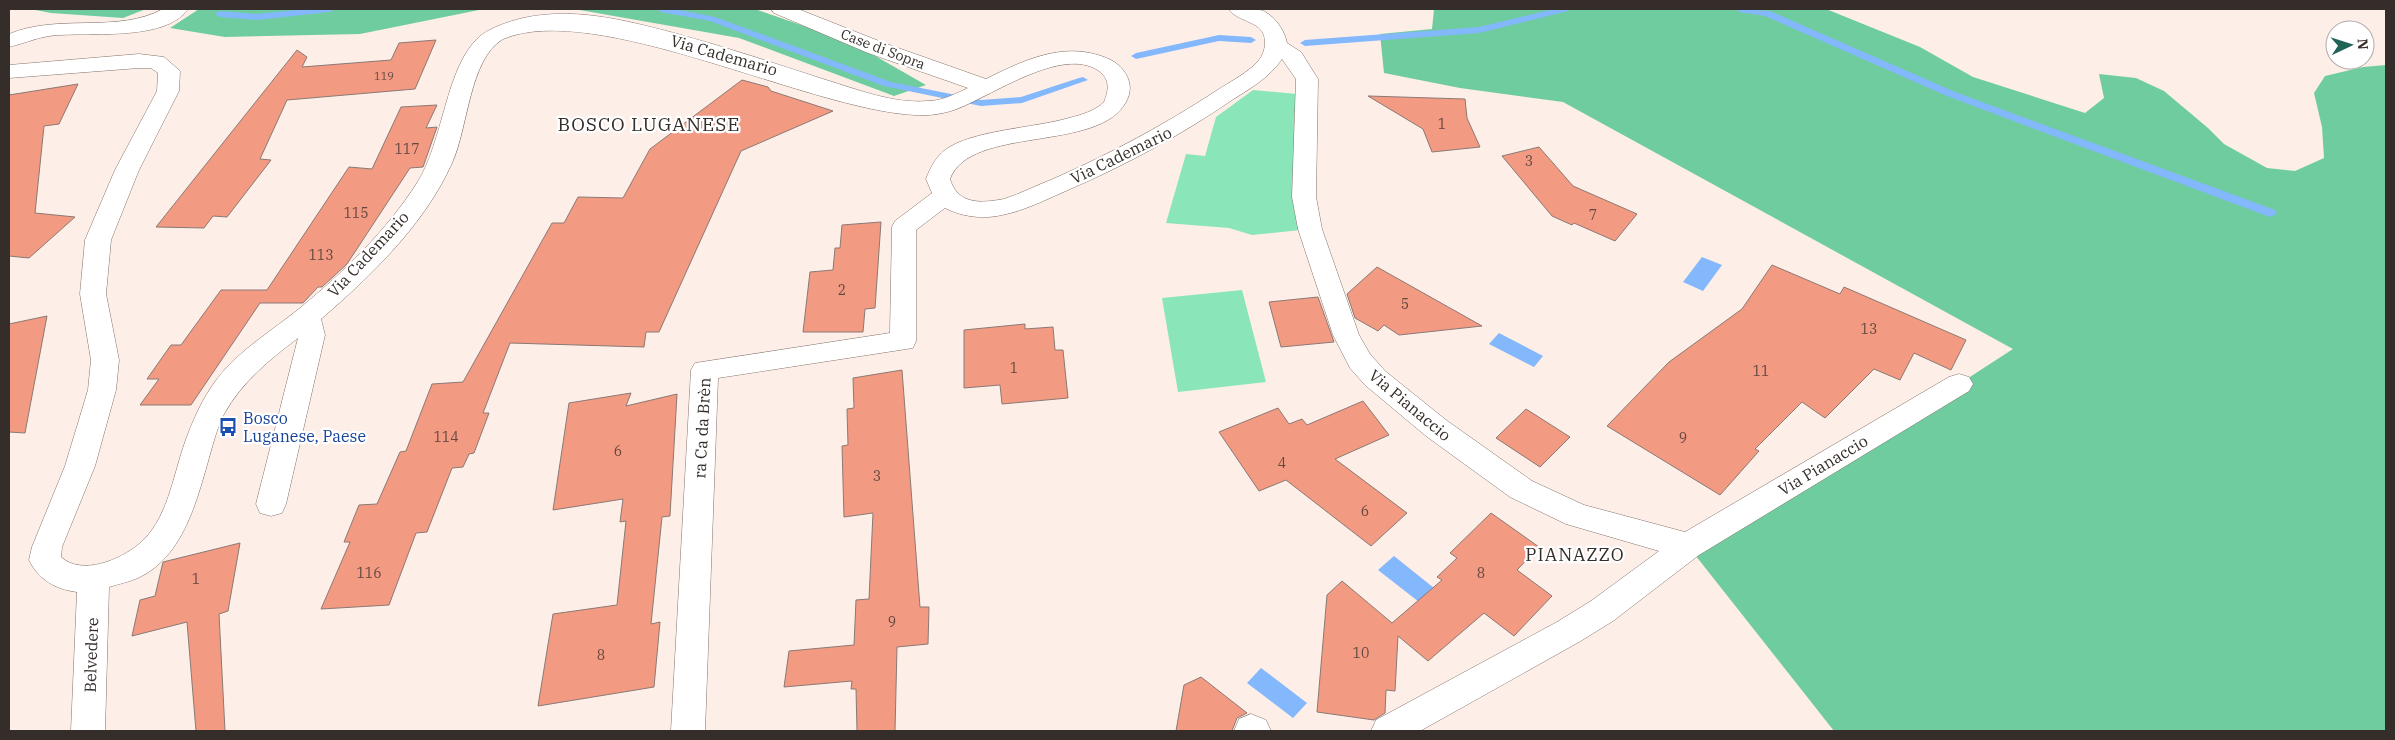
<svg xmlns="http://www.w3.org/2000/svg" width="2395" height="740" font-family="'IBM Plex Serif',serif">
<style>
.green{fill:#8ae6b8}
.forest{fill:#6ecc9f}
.water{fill:#84b8fc}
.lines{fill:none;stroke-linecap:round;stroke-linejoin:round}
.stream{fill:#84b8fc;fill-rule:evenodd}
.building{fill:#f39a82;stroke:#8b7974}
.minor-casing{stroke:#83736c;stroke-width:1}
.minor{fill:#fff;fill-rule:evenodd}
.labels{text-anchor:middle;stroke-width:4.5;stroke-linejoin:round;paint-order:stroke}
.far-number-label{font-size:11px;fill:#644840}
.far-street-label{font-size:14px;fill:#342d2a;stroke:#fff}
.number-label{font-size:14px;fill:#644840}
.street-label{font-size:16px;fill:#342d2a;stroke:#fff}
.transit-label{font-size:16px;fill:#164399;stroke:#fff;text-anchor:start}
.neighbourhood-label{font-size:18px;letter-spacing:1px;fill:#342d2a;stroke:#fff}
.quarter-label{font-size:19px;letter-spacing:1px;fill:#342d2a;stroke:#fff}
</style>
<rect width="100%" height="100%" fill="#fdeee8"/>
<g class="green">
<path d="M 1253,90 L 1308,95 L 1310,229 L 1252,235 L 1229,228 L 1166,223 L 1186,154 L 1205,156 L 1216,117 Z"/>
<path d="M 1242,290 L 1266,382 L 1178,392 L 1162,298 Z"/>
</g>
<g class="forest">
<path d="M 30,9 L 146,9 L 123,18 L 51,13 Z"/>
<path d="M 199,9 L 484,9 L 360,34 L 225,37 L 170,28 Z"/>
<path d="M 574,9 L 755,9 L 821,32 L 870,53 L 926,85 L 894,96 L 739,38 Z"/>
<path d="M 1434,9 L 1826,9 L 1920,47 L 1973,77 L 2085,113 L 2104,98 L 2099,74 L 2136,78 L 2164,91 L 2208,128 L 2224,144 L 2267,168 L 2295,171 L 2324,158 L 2322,127 L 2314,93 L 2325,76 L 2363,67 L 2386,65 L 2386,731 L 1834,731 L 1688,546 L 1959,384 L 2013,349 L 1563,102 L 1460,88 L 1384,73 L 1380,34 L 1432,29 Z"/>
</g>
<g class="water">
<path d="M 1702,257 L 1722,265 L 1703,291 L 1683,282 Z"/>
<path d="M 1499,333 L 1543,356 L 1534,367 L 1489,344 Z"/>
<path d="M 1394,556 L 1434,588 L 1419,602 L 1378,570 Z"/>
<path d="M 1261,668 L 1307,703 L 1293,718 L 1247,683 Z"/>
</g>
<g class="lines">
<g class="stream">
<path d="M 306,9 L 335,9 L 330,12 L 256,20 L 220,17 L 215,14 L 220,11 L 256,14 Z"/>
<path d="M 656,9 L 674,9 L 715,17 L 891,82 L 981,100 L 1021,97 L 1079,78 L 1083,77 L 1088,80 L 1022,103 L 981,106 L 884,86 L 710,21 L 661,12 Z"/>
<path d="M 1554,9 L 1570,9 L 1568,11 L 1479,33 L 1305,46 L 1300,43 L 1305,40 L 1479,27 Z"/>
<path d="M 1735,9 L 1770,11 L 1955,92 L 2275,210 L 2277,213 L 2271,217 L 2267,216 L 1947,96 L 1765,16 L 1740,12 Z"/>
<path d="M 1219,35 L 1251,37 L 1256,40 L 1251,43 L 1219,41 L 1136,59 L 1131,56 L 1136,53 Z"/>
</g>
</g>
<g class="building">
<path d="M 436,40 L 415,89 L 287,100 L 260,159 L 271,160 L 227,217 L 213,216 L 204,228 L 156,227 L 297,50 L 307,57 L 302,67 L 391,60 L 399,43 Z"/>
<path d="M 742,80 L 768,87 L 771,91 L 833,111 L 741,151 L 659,332 L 646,332 L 644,347 L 510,343 L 483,413 L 489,413 L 474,453 L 469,454 L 463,467 L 452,468 L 427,532 L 416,533 L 389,605 L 321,609 L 350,542 L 344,542 L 359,505 L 377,504 L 400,452 L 406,451 L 432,384 L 463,382 L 552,223 L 564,223 L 578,197 L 623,198 L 650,149 Z"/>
<path d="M 78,84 L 59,124 L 44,126 L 35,213 L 75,217 L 29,258 L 9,256 L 9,95 Z"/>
<path d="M 1368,96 L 1465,99 L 1467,118 L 1480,147 L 1432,152 L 1423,129 Z"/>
<path d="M 437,105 L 426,128 L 437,127 L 423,167 L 410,168 L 347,264 L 322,287 L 318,287 L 303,303 L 260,303 L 191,405 L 140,405 L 159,379 L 147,379 L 171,345 L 181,345 L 221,290 L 267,290 L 349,167 L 372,169 L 401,107 Z"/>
<path d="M 1539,147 L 1573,186 L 1637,214 L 1615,241 L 1574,223 L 1572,225 L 1552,216 L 1502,156 Z"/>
<path d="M 881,222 L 875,308 L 865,309 L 863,332 L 803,332 L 810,272 L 833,270 L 835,248 L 840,248 L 842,225 Z"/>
<path d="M 1772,265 L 1840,294 L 1844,287 L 1966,340 L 1951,370 L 1914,353 L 1900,380 L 1874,369 L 1825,418 L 1802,402 L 1755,449 L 1759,451 L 1720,495 L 1607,426 L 1669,362 L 1742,309 Z"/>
<path d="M 1377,267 L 1482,326 L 1399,335 L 1384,325 L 1378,331 L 1355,318 L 1347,294 Z"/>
<path d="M 1318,297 L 1334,342 L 1281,347 L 1269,302 Z"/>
<path d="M 47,316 L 25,433 L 9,432 L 9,324 Z"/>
<path d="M 1025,324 L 1025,329 L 1053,327 L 1055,350 L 1063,350 L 1068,398 L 1002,404 L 1000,385 L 964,388 L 964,330 Z"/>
<path d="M 902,370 L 920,607 L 929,607 L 928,644 L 897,647 L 895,731 L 857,731 L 856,689 L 851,689 L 852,681 L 784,687 L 789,651 L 854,645 L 856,600 L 869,599 L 873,513 L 844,517 L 842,446 L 848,445 L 847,409 L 854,408 L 853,378 Z"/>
<path d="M 631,393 L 626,406 L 677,394 L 670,516 L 662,517 L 651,624 L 660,622 L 654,687 L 538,706 L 553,614 L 617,605 L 626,521 L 620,522 L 623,499 L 553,510 L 569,403 Z"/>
<path d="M 1363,401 L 1389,435 L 1335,459 L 1407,513 L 1371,546 L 1286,480 L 1259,491 L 1219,432 L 1278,408 L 1289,424 L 1302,419 L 1307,425 Z"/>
<path d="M 1526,409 L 1570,437 L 1540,467 L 1496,438 Z"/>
<path d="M 1491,513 L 1539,547 L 1517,570 L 1552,596 L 1514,636 L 1484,613 L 1428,661 L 1398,636 L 1395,691 L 1386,690 L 1385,713 L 1374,720 L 1317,712 L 1327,595 L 1342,581 L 1392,623 L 1442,580 L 1437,577 L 1457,558 L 1450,553 Z"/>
<path d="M 240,543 L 228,611 L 219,614 L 225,731 L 196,731 L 187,622 L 132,636 L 140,600 L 155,596 L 163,562 Z"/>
<path d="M 1201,677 L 1247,713 L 1237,718 L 1232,731 L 1176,731 L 1184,685 Z"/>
</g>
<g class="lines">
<g class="minor-casing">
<g id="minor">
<path d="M 163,9 L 188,9 C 165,43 84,31 49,36 C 35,38 23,44 9,47 L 9,34 C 60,13 117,34 163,9 Z"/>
<path d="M 771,9 L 798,9 L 884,43 L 986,79 C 1020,62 1059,43 1098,55 C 1108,58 1117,62 1123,70 C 1131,80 1132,91 1126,102 C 1099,153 970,125 950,179 C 953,189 959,197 970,200 C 980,203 993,201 1004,199 C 1020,194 1037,185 1053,179 C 1110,154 1164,125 1216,91 C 1231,81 1248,73 1259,60 C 1263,55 1265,49 1265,42 C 1265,20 1237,23 1229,9 C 1238,9 1248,7 1257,9 C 1272,12 1284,28 1287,43 L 1301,52 L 1318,79 L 1316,197 L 1322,229 L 1359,335 L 1370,354 L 1385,371 L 1446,420 L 1532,481 L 1584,505 L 1685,532 L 1949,377 L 1959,374 L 1969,377 L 1973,384 L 1969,391 L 1699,555 L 1613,621 L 1579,642 L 1420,731 L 1371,731 L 1376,720 L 1557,622 L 1591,601 L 1659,551 L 1566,524 L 1510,497 L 1426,436 L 1365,385 L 1350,368 L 1333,335 L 1298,229 L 1292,197 L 1296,79 L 1282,59 C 1269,78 1251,88 1232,100 C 1181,135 1126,165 1068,190 C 1045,200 1022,212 997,216 C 980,219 960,216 945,208 L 916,230 L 916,341 L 913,348 L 718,378 L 705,731 L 671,731 L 691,370 L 695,363 L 890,333 L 892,227 L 895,221 L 932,193 L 926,179 C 930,168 936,157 945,150 C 972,130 1035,128 1069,118 C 1081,115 1095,111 1104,102 C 1109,90 1110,79 1099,71 C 1062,45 991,97 954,110 C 942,114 928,116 915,115 C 809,110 596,0 503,39 C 469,59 468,129 452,163 C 425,224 371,276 321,319 L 325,335 L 286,504 L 282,513 L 271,516 L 260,513 L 256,504 L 298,338 C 269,360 242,382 224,414 C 216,430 212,448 207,465 C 195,507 181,558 138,578 C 129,582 118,584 109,587 L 105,731 L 71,731 L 77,592 C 55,589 39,580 29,560 L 32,547 L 65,466 L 88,390 L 91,360 L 80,294 L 85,240 L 115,170 L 157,91 L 158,73 L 151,68 L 139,68 L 9,78 L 9,65 L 139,54 L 164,57 L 180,71 L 179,91 L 139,170 L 111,240 L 106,294 L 119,360 L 116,390 L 95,466 L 62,547 L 61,557 C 82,576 120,560 139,544 C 167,521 173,477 184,445 C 192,422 202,399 217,379 C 239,350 272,331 300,308 C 344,272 387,230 417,183 C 444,141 445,68 479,37 C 491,27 508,22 523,18 C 575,7 624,20 674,33 C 726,47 776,64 826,80 C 859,90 894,104 928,101 C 942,101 955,94 968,88 L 868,53 L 774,13 Z"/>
<path d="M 1251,714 L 1266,720 L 1271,731 L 1234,731 L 1239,719 Z"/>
</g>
</g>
<use href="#minor" class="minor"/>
</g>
<defs>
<g id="bus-bare" transform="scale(1.5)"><path d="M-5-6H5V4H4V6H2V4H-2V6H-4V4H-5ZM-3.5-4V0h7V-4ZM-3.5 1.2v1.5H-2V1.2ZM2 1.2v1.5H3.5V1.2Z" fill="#1a4fb4" stroke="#fff" stroke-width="2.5" paint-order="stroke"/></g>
</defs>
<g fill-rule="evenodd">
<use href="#bus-bare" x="228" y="427"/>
</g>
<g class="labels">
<g class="far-number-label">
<text x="384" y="80">119</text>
</g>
<g class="far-street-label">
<text transform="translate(883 49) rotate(21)" y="5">Case di Sopra</text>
</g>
<g class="number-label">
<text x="1442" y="129">1</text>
<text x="407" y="154">117</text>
<text x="1529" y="166">3</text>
<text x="356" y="218">115</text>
<text x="1593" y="220">7</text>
<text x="321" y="260">113</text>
<text x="842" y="295">2</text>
<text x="1405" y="309">5</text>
<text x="1869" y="334">13</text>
<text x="1014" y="373">1</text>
<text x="1761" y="376">11</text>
<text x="446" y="442">114</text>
<text x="1683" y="443">9</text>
<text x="618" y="456">6</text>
<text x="1282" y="468">4</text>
<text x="877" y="481">3</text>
<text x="1365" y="516">6</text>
<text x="369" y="578">116</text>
<text x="1481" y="578">8</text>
<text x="196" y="584">1</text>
<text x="892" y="627">9</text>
<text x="1361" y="658">10</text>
<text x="601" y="660">8</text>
</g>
<g class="street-label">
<text transform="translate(724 55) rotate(16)" y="6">Via Cademario</text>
<text transform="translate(1121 155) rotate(-26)" y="6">Via Cademario</text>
<text transform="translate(368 254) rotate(-47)" y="6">Via Cademario</text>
<text transform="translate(1410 405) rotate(40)" y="6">Via Pianaccio</text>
<text transform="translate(702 428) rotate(-87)" y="6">ra Ca da Brèn</text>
<text transform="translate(1823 465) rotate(-31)" y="6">Via Pianaccio</text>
<text transform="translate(91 655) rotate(-88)" y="6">Belvedere</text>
</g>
<g class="transit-label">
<text x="243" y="424">Bosco<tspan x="243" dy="18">Luganese, Paese</tspan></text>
</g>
<g class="neighbourhood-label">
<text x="1575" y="561">PIANAZZO</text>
</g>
<g class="quarter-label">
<text x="649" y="131">BOSCO LUGANESE</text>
</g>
</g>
<rect width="2395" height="740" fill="none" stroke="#342d2a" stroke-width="20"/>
<g transform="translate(2350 45) rotate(86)"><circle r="24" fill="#ffffff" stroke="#aeabaa"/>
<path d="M0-4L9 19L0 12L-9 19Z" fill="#206456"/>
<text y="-8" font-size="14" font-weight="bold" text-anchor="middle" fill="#342d2a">N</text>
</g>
</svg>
